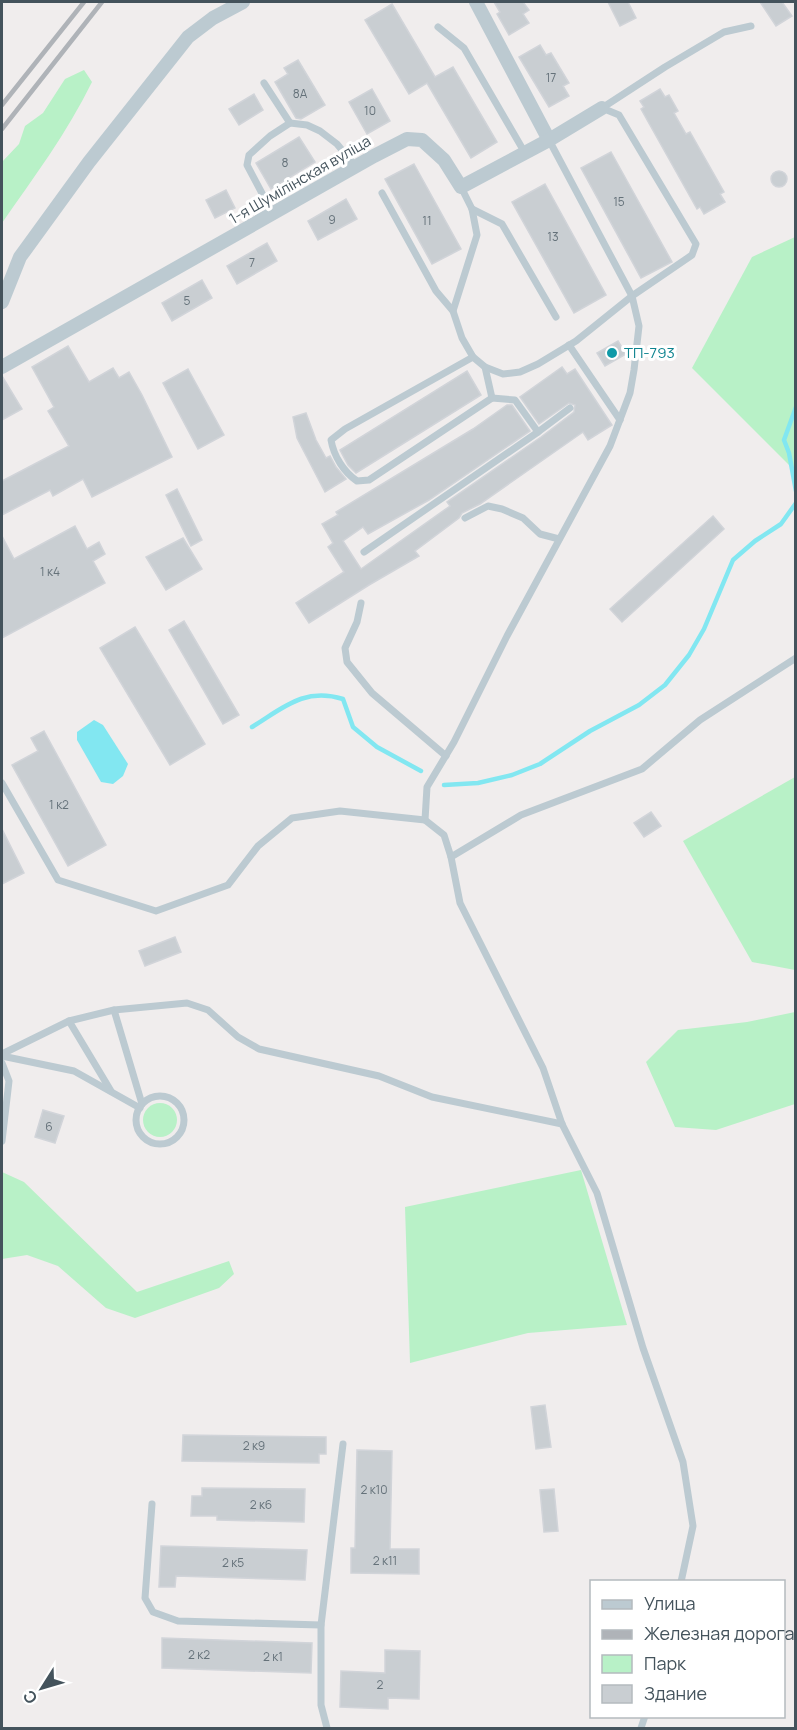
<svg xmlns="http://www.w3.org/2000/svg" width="797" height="1730" font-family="Manrope,sans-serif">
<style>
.green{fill:#b8f1c7}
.water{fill:#82e7f1}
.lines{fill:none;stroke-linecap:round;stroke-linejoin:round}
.stream{stroke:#82e7f1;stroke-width:4.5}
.building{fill:#c9ced2;stroke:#d1d4d9;stroke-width:1.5}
.service{stroke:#bccad1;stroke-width:7}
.minor{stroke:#bccad1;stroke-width:14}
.rail{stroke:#afb3b8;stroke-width:4.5}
.culture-dot{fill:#0f9aa8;stroke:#fff;stroke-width:2}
.labels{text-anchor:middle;stroke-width:6;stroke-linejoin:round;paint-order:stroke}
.number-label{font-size:12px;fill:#65727a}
.street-label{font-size:15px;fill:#44535c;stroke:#fff}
.culture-label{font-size:15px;fill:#0d838f;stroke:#fff;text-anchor:start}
</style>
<rect width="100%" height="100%" fill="#f0eded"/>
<g class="green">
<path d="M 84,70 L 92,82 C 67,133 34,177 2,223 L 2,162 L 19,144 L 25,126 L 43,113 L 65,79 Z"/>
<path d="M 795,237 L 795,471 L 692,368 L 752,257 Z"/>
<path d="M 795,777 L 795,970 L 752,962 L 683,841 Z"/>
<path d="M 795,1012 L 795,1104 L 716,1130 L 675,1127 L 646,1062 L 678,1030 L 747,1022 Z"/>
<circle cx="160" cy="1120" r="17"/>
<path d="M 581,1170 L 627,1325 L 528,1333 L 410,1363 L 405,1207 Z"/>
<path d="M 2,1172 L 24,1182 L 137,1292 L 229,1261 L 234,1274 L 219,1288 L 135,1318 L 106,1308 L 58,1266 L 27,1255 L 2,1259 Z"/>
</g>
<path class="water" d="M 94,720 L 103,725 L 128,764 L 123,776 L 113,784 L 101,782 L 77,740 L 77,732 Z"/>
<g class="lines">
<g class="stream">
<path d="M 796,407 L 784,440 L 789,453 L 796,491"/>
<path d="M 252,727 C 283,708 304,687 343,699 L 353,727 L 377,747 L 421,771"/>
<path d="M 444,785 L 478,783 L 512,775 L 540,764 L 590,731 L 639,705 L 665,685 L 689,655 L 704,629 L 733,560 L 755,541 L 781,524 L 796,503"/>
</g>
</g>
<g class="building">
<path d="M 494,2 L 523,2 L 529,10 L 523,14 L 529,23 L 509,35 L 497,14 L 500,12 Z"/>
<path d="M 608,2 L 628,2 L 636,18 L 620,26 Z"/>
<path d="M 760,2 L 782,2 L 792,16 L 776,26 Z"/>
<path d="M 392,4 L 435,77 L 453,67 L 497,142 L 471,158 L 427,83 L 409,94 L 365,20 Z"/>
<path d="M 540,45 L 546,55 L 551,53 L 569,83 L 563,86 L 569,96 L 549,107 L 519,57 Z"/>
<path d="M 298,60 L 325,105 L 301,119 L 296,118 L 275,82 L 288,74 L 284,68 Z"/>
<path d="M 372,89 L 390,121 L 367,134 L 349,102 Z"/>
<path d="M 660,89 L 665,97 L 669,95 L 678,111 L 674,113 L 686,134 L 690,132 L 724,192 L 720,194 L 725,202 L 704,214 L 700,207 L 697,209 L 641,109 L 644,107 L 640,101 Z"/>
<path d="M 254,94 L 263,110 L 239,125 L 229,109 Z"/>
<path d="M 299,137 L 315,162 L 271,189 L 256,163 Z"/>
<path d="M 611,152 L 672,262 L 641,278 L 581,168 Z"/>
<path d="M 414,164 L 461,249 L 432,264 L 385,179 Z"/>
<circle cx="779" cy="179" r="8"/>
<path d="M 545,184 L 606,295 L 574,313 L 512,202 Z"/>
<path d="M 226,190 L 235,208 L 215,218 L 206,200 Z"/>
<path d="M 346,199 L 357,219 L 318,240 L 308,221 Z"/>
<path d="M 267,243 L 277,261 L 237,284 L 227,266 Z"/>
<path d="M 202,280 L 212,298 L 172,321 L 162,303 Z"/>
<path d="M 618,341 L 626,354 L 605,366 L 597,353 Z"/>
<path d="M 68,346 L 89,382 L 113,368 L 119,378 L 129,372 L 142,395 L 172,457 L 92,497 L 83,479 L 53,496 L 50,490 L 2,515 L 2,481 L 69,446 L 48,411 L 54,407 L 32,367 Z"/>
<path d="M 562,367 L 567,374 L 575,369 L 612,425 L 588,440 L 583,432 L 480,504 L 462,513 L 459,518 L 415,551 L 419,556 L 369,585 L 309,623 L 296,603 L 344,572 L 328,547 L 333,543 L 322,524 L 338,515 L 336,512 L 473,429 L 507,405 L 512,405 L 530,431 L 429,500 L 368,534 L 363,527 L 343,541 L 361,569 L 450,506 L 447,502 L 541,437 L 574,412 L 575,405 L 569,403 L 539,424 L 520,397 Z"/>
<path d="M 188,369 L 224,435 L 198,449 L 163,383 Z"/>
<path d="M 467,371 L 481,395 L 356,473 L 348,465 L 340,450 Z"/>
<path d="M 2,376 L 22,409 L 2,420 Z"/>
<path d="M 306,413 L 316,440 L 326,458 L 330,456 L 336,467 L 346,479 L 325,492 L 297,438 L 293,417 Z"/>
<path d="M 177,489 L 202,540 L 191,546 L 166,495 Z"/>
<path d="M 713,516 L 724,529 L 622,622 L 610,609 Z"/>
<path d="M 75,526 L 87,549 L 99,542 L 105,554 L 93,561 L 105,583 L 2,638 L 2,536 L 14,559 Z"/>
<path d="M 183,538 L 202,569 L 166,590 L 146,557 Z"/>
<path d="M 184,621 L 239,715 L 223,724 L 169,630 Z"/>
<path d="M 135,627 L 205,744 L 170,765 L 100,648 Z"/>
<path d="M 44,731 L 106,845 L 68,866 L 12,765 L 38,751 L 31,738 Z"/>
<path d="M 651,812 L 661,826 L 644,837 L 634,823 Z"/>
<path d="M 2,829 L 24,873 L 2,884 Z"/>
<path d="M 175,937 L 181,952 L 145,966 L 139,951 Z"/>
<path d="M 43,1110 L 64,1116 L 55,1143 L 35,1137 Z"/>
<path d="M 545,1405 L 551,1447 L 536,1449 L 531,1407 Z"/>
<path d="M 183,1435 L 326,1437 L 326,1454 L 319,1454 L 319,1463 L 182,1461 Z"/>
<path d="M 357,1450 L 392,1451 L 390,1549 L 419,1549 L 419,1574 L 351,1573 L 351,1548 L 355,1548 Z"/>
<path d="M 202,1488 L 305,1489 L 304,1522 L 217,1520 L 217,1516 L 191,1516 L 192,1496 L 202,1496 Z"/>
<path d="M 554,1489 L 558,1531 L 544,1532 L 540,1490 Z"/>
<path d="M 161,1546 L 307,1550 L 305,1580 L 176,1576 L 175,1587 L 159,1587 Z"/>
<path d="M 162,1638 L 312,1643 L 311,1673 L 162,1668 Z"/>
<path d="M 385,1650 L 420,1651 L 419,1699 L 388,1698 L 388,1709 L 340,1707 L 341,1671 L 385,1673 Z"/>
</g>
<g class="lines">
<g class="service">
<path d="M 438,27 L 464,48 L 525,153"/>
<path d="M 264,83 L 290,123"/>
<path d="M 602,108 L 665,67 L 724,32 L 751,26"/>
<path d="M 461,187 L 472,209 L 477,235 L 453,311 L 462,338 L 473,357 L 485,367 L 503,374 L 520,372 L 538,364 L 576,341 L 632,296 L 692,255 L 696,244 L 619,115 L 602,108"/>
<path d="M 382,193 L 436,291 L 453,311"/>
<path d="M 472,209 L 502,224 L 556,317"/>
<path d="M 273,214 L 247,165 L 249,155 L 270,136 L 290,123 L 307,125 L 320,131 L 337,144 L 356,167"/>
<path d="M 569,345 L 620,420"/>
<path d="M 473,357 L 345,429 L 331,440 C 334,457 344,472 357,481 L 369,480 L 492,398 L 485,367"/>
<path d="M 492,398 L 515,400 L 538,432"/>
<path d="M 465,518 L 488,506 L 502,509 L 523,518 L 540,534 L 559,539"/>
<path d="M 364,552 L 538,432 L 570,408"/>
<path d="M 361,603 L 357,622 L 345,648 L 347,662 L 372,693 L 446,756"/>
<path d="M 2,783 L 58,880 L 156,911 L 228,885 L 258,846 L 292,818 L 340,811 L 425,820 L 444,835 L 451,857 L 521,815 L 642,769 L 700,720 L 796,658"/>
<path d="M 425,820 L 427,787 L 454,742 L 507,636 L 610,446 L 630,393 L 634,370 L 639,326 L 632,296 L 549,140"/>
<path d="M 451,857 L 460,903 L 543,1068 L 562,1124 L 597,1193 L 643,1348 L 683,1462 L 693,1526 L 681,1582"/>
<path d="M 114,1010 L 142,1104"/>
<path d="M 69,1021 L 111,1091"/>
<path d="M 2,1054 L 69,1021 L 114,1010 L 187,1003 L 208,1010 L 238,1037 L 259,1049 L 379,1076 L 432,1097 L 562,1124"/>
<path d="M 2,1056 L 74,1071 L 140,1108"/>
<path d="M 2,1063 L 9,1081 L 2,1141"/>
<circle cx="160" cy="1120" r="24"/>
<path d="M 152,1504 L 145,1598 L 153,1612 L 178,1621 L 321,1625"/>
<path d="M 327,1728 L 321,1705 L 321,1625 L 343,1444"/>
<path d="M 641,1728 L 645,1716"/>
</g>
<g class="minor">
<path d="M 476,2 L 549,140"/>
<path d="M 2,302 L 20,257 L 89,162 L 188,37 L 213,18 L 243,2"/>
<path d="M 2,367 L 374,156 L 407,139 L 422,140 L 444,160 L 461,187 L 549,140 L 602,108"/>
</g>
<g class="rail">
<path d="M 2,105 L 84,2"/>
<path d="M 2,129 L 102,2"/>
</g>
</g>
<circle class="culture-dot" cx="612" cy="353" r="6"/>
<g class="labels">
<g class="number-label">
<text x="551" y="82">17</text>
<text x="300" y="98">8А</text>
<text x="370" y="115">10</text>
<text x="285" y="167">8</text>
<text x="619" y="206">15</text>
<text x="332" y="224">9</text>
<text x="427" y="225">11</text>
<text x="553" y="241">13</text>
<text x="252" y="267">7</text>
<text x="187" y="305">5</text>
<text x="50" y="576">1 к4</text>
<text x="59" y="809">1 к2</text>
<text x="49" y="1131">6</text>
<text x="254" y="1450">2 к9</text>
<text x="374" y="1494">2 к10</text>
<text x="261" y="1509">2 к6</text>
<text x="385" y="1565">2 к11</text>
<text x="233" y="1567">2 к5</text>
<text x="199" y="1659">2 к2</text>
<text x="273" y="1661">2 к1</text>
<text x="380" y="1689">2</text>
</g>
<g class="street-label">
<text transform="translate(300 180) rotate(-30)" y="5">1-я Шумілінская вуліца</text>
</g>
<g class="culture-label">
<text x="624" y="358">ТП-793</text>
</g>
</g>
<rect width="797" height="1730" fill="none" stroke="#44535c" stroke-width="6"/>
<rect x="590" y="1580" width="195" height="138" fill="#ffffff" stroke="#b4babe" stroke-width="1.5"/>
<rect x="602" y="1600" width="30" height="9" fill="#bccad1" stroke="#b4babe" stroke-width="1.5"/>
<text x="644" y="1610" font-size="18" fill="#44535c">Улица</text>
<rect x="602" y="1630" width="30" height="9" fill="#afb3b8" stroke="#b4babe" stroke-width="1.5"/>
<text x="644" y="1640" font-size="18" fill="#44535c">Железная дорога</text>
<rect x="602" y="1655" width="30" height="18" fill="#b8f1c7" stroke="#b4babe" stroke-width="1.5"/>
<text x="644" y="1670" font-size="18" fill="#44535c">Парк</text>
<rect x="602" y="1685" width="30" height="18" fill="#c9ced2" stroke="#b4babe" stroke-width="1.5"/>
<text x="644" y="1700" font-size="18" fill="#44535c">Здание</text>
<g transform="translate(42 1688) rotate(233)" stroke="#ffffff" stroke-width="4.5" paint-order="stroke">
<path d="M0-4.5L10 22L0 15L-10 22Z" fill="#44535c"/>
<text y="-9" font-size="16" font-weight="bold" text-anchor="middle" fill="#44535c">С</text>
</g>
</svg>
